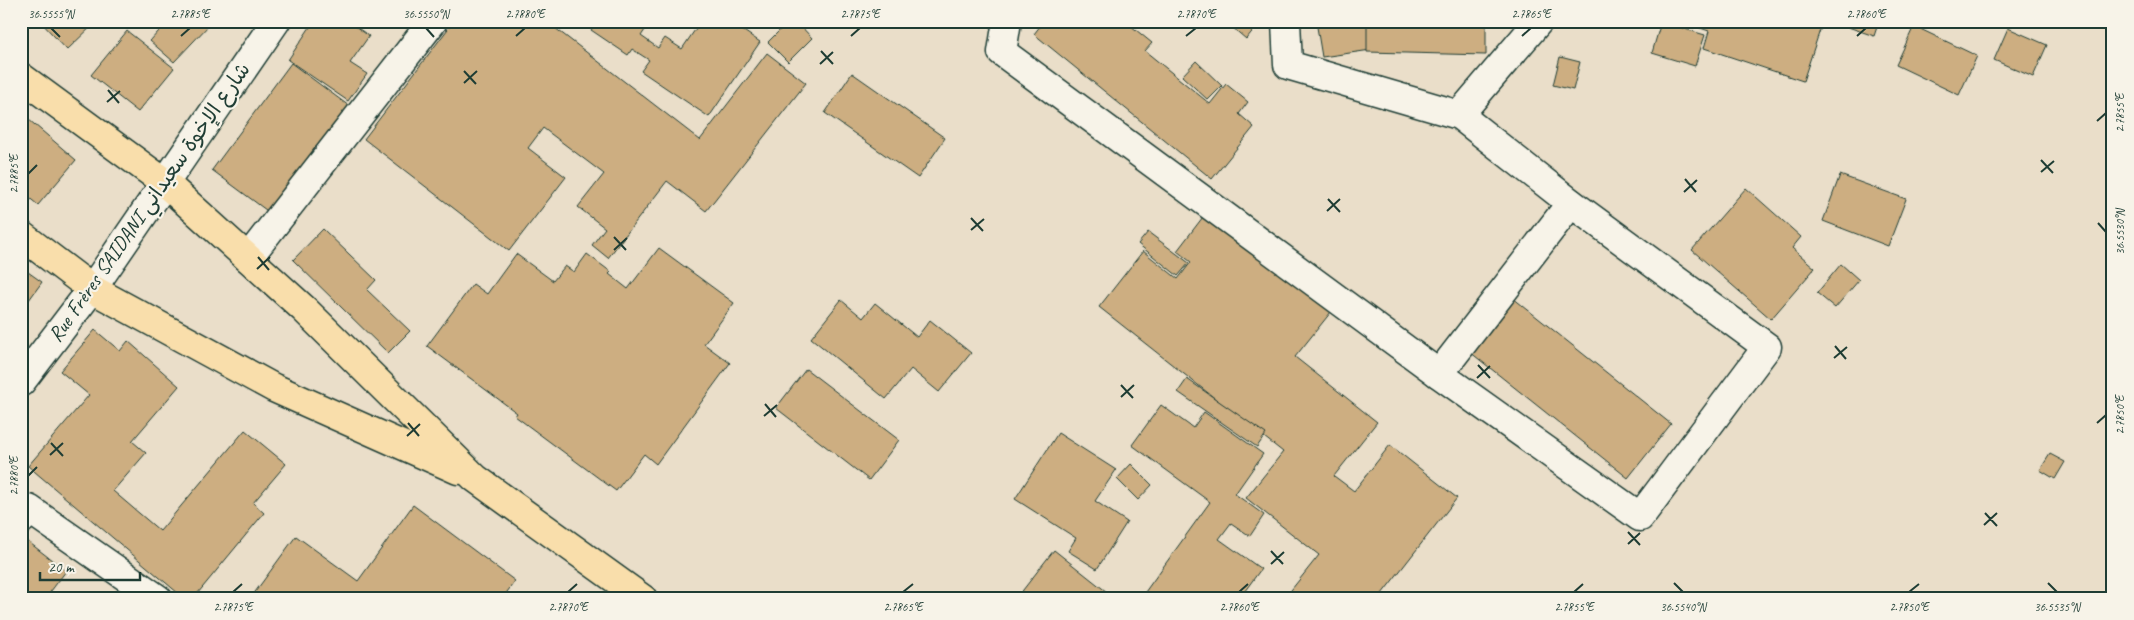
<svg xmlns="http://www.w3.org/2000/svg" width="2134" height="620" font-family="Caveat,'Playpen Sans Arabic',sans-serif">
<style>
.building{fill:#cdae81;stroke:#1f3d34}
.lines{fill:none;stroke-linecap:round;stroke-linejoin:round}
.minor-casing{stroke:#1f3d34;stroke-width:31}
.major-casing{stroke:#1f3d34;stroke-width:31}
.minor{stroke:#f7f3e8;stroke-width:28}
.major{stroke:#f9deab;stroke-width:28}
.ticks{fill:none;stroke:#1f3d34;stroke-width:2}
.labels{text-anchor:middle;stroke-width:4.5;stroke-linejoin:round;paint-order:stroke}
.street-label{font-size:21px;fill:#1f3d34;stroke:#f7f3e8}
.neatline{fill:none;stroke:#1f3d34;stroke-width:2}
.ticks-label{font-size:12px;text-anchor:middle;fill:#1f3d34}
</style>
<rect width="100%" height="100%" fill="#eadec9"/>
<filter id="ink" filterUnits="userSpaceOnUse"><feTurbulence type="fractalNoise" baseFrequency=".02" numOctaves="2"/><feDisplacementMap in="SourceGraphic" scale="10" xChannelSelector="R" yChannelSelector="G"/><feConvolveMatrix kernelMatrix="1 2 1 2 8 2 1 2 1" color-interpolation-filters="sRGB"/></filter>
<g filter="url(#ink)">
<g class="building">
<path d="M 40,21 L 97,21 L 67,50 Z"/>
<path d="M 168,21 L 207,21 L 210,24 L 174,62 L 150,41 Z"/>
<path d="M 314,21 L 348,21 L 369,36 L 350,63 L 367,74 L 348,101 L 288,60 Z"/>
<path d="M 454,21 L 546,21 L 700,140 L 767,53 L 806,83 L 706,211 L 667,181 L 608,258 L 592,245 L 605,228 L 578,207 L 604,174 L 543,128 L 528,148 L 566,177 L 509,251 L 364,139 Z"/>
<path d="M 597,21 L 651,21 L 641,36 L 658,48 L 665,38 L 682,49 L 701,21 L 729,21 L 760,42 L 709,117 L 641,71 L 649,60 L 632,49 L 628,55 L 591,30 Z"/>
<path d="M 789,21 L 796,21 L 812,38 L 788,62 L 768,42 Z"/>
<path d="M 1044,21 L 1125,21 L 1152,43 L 1145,51 L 1210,104 L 1226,84 L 1248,102 L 1239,114 L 1254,127 L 1212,179 L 1034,34 Z"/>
<path d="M 1225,21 L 1261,21 L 1246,39 Z"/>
<path d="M 1316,21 L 1367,21 L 1371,50 L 1322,57 Z"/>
<path d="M 1367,21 L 1486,21 L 1486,55 L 1367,52 Z"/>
<path d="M 1680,21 L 1823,21 L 1803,81 L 1704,48 L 1709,31 Z"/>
<path d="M 1831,21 L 1879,21 L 1874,36 Z"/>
<path d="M 1661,22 L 1705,35 L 1695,66 L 1652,53 Z"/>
<path d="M 1914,26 L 1977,56 L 1959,95 L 1896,65 Z"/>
<path d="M 2008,28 L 2047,45 L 2033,77 L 1994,60 Z"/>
<path d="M 127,31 L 174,68 L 138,112 L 91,75 Z"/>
<path d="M 1560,57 L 1580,62 L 1573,90 L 1553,85 Z"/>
<path d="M 1196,61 L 1222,86 L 1208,100 L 1182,76 Z"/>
<path d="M 291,63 L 349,106 L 270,213 L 212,170 Z"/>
<path d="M 852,73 L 945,138 L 918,178 L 825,113 Z"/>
<path d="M 21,113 L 76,160 L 38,205 L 21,191 Z"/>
<path d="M 1840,175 L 1906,199 L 1888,246 L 1823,221 Z"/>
<path d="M 1746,188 L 1801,237 L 1792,248 L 1815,268 L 1771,319 L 1692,250 Z"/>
<path d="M 1206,213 L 1331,312 L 1295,357 L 1377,422 L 1334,476 L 1354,491 L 1390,445 L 1457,498 L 1378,599 L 1284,599 L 1319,555 L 1246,498 L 1283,452 L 1099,307 L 1143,251 L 1178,279 L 1191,262 L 1177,251 Z"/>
<path d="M 323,229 L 376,280 L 367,290 L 410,331 L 388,353 L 293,260 Z"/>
<path d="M 1148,232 L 1189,263 L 1178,276 L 1138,244 Z"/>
<path d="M 659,248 L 734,303 L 704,344 L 730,363 L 656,464 L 644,454 L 616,491 L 515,416 L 517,413 L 427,346 L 473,284 L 487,294 L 516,254 L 553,281 L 565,266 L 574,272 L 587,254 L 611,272 L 609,274 L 628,289 Z"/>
<path d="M 1841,264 L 1859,280 L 1835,308 L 1817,293 Z"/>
<path d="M 21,267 L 42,282 L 21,311 Z"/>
<path d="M 1513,298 L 1671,424 L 1628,478 L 1470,352 Z"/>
<path d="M 841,300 L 863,318 L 875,303 L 917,337 L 930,320 L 971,353 L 939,392 L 911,369 L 886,399 L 811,338 Z"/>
<path d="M 95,330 L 120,351 L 128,341 L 179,386 L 132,441 L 146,453 L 113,491 L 160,531 L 245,430 L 286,464 L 253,503 L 264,513 L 193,599 L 185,599 L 28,466 L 89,395 L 60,371 Z"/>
<path d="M 806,369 L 899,440 L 869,480 L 776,408 Z"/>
<path d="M 1187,379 L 1266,434 L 1257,447 L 1178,392 Z"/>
<path d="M 1161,405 L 1193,428 L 1204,412 L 1263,454 L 1235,494 L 1264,515 L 1250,536 L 1231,523 L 1219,539 L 1261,569 L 1239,599 L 1140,599 L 1210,502 L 1132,445 Z"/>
<path d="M 1058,433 L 1116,470 L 1095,501 L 1127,522 L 1097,569 L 1068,551 L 1076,538 L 1015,499 Z"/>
<path d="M 2050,454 L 2065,462 L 2055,479 L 2040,470 Z"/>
<path d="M 1131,464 L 1152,485 L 1138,500 L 1117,479 Z"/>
<path d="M 413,505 L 515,581 L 502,599 L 250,599 L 296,536 L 358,581 Z"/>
<path d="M 26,540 L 66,571 L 45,599 L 21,599 L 21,547 Z"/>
<path d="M 1054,550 L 1107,592 L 1102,599 L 1016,599 Z"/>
</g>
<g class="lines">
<g class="minor-casing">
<g id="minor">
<path d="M 1007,21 L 1002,52 L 1439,374 L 1640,517 L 1767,347 L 1571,203 L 1459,115 L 1288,65 L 1286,21"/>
<path d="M 1459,115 L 1539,21"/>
<path d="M 248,258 L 433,21"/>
<path d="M 1439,374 L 1571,203"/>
<path d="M 21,382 L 92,289 L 276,21"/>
<path d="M 21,520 L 29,509 L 158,599"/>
</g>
</g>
<g class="major-casing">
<g id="major">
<path d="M 21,77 L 164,182 L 304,309 L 475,478 L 643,599"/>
<path d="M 21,235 L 92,289 L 274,388 L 458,470"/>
</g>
</g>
<use href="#minor" class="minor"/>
<use href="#major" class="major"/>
</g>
</g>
<path class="ticks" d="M 51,28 L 60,37M 426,28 L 434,37M 181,36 L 190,28M 516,36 L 525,28M 851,36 L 860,28M 1186,36 L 1196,28M 1522,36 L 1531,28M 1857,36 L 1866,28M 821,51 L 833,64M 820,64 L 833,52M 464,71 L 476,84M 464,83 L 477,71M 108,90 L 119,103M 107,102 L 120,91M 2097,121 L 2106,113M 2041,160 L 2053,173M 2041,172 L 2054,161M 28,174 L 37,165M 1685,179 L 1696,192M 1684,192 L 1697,180M 1328,199 L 1340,212M 1327,211 L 1340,199M 971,218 L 983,231M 2098,223 L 2106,232M 971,230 L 984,219M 614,237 L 626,250M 614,250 L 627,238M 258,257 L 269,270M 257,269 L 270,257M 1835,346 L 1846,359M 1834,358 L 1847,347M 1478,365 L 1490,378M 1477,378 L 1490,366M 1121,385 L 1133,398M 1121,397 L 1134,385M 765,404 L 776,417M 764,416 L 777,405M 408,423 L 419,436M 2097,423 L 2106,415M 407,436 L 420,424M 51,443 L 63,456M 50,455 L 63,443M 28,476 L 37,467M 1985,513 L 1997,526M 1984,525 L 1997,513M 1628,532 L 1640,545M 1628,544 L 1640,533M 1271,551 L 1283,564M 1271,564 L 1284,552M 1674,583 L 1683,592M 2048,583 L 2057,592M 233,592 L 242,584M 568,592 L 577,584M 903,592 L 913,584M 1239,592 L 1248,584M 1574,592 L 1583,584M 1909,592 L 1919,584"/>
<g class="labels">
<g class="street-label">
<text transform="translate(149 202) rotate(-55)" y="7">Rue Frères SAIDANI شارع الإخوة سعيداني</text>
</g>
</g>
<rect width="2134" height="620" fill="none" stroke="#f7f3e8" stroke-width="55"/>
<path d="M40 572v8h100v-8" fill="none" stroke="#1f3d34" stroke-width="2.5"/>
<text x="48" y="572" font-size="15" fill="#1f3d34" stroke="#f7f3e8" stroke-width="4" paint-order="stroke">20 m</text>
<rect x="28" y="28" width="2078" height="564" class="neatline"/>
<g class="ticks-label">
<text x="51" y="18">36.5555°N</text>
<text x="190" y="18">2.7885°E</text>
<text x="426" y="18">36.5550°N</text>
<text x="525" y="18">2.7880°E</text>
<text x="860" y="18">2.7875°E</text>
<text x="1196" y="18">2.7870°E</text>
<text x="1531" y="18">2.7865°E</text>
<text x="1866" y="18">2.7860°E</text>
<text transform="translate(2120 113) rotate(-90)" y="4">2.7855°E</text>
<text transform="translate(14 174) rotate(-90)" y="4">2.7885°E</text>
<text transform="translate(2120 232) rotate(-90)" y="4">36.5530°N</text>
<text transform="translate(2120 415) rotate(-90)" y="4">2.7850°E</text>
<text transform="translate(14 476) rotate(-90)" y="4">2.7880°E</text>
<text x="233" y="611">2.7875°E</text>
<text x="568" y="611">2.7870°E</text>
<text x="903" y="611">2.7865°E</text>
<text x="1239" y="611">2.7860°E</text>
<text x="1574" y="611">2.7855°E</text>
<text x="1683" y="611">36.5540°N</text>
<text x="1909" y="611">2.7850°E</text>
<text x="2057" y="611">36.5535°N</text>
</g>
</svg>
